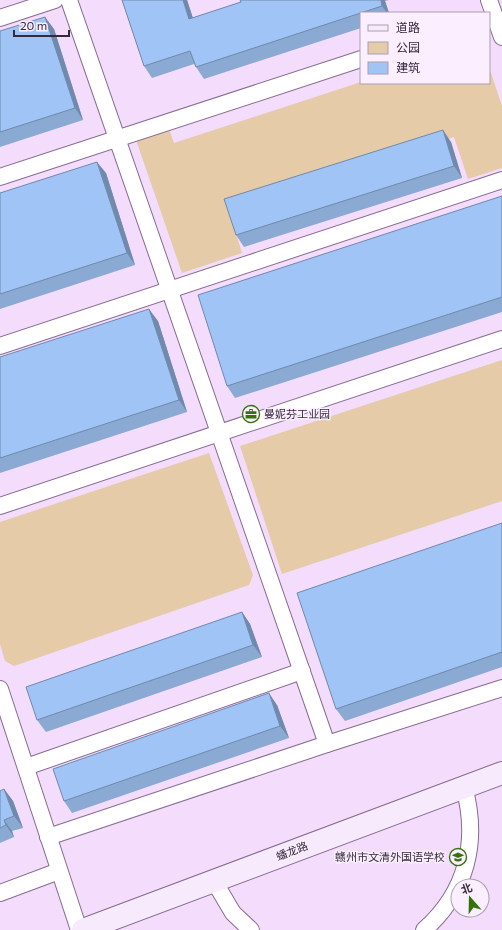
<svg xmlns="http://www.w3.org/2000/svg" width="502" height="930" font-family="Commissioner,'Noto Sans SC',sans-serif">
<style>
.green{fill:#e5cba7}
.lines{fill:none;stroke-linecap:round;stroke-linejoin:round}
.street-casing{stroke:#866c90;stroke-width:18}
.secondary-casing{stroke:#866c90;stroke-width:24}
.street{stroke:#fff;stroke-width:16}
.secondary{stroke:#f7eafc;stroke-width:22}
.wall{fill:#8aa9d3}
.shaded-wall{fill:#7089ac}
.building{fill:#a0c4f5;stroke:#7089ac}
.labels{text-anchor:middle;stroke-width:3;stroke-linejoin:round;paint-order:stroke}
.poi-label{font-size:11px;fill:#352a3a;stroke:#faeeff;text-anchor:start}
.street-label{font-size:11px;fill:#352a3a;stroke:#faeeff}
</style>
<rect width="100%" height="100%" fill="#f4dcfd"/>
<g class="green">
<path d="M 489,67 L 502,106 L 502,168 L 468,179 L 454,137 L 228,208 L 242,253 L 182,273 L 136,140 L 169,129 L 174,143 L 361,82 L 489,83 Z"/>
<path d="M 502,360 L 502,501 L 282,574 L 240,446 Z"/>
<path d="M 209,453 L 253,575 L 249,585 L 14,666 L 5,661 L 0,644 L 0,522 Z"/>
</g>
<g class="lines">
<g class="street-casing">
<g id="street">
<path d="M 69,0 L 327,744"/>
<path d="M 489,0 L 502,37"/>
<path d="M 0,18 L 55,0"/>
<path d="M 0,177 L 361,59"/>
<path d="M 0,346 L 502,180"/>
<path d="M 0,506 L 502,339"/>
<path d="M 0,689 L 79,930"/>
<path d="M 26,767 L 302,671"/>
<path d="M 48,837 L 327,744 L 502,688"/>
<path d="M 214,881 L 233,913 L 251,930"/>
<path d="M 0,893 L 59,871"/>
<path d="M 424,930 C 467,892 479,841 464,787"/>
</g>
</g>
<g class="secondary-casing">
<path id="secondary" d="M 83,930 L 502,773"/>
</g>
<use href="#street" class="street"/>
<use href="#secondary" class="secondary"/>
</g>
<g class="wall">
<path d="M 122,0 L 187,0 L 193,18 L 241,2 L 240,0 L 389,0 L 385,1 L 389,13 L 361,13 L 361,28 L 204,79 L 194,64 L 152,78 L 144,66 Z"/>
<path d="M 54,29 L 83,120 L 0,147 L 0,31 Z"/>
<path d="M 451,142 L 462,178 L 244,247 L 236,235 Z"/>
<path d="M 106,173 L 135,265 L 0,309 L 0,193 Z"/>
<path d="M 502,196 L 502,312 L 235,398 L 227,386 Z"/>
<path d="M 158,321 L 187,412 L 0,473 L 0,357 Z"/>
<path d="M 502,523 L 502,667 L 345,721 L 336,709 Z"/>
<path d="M 242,612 L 250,624 L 262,657 L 46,732 L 37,720 Z"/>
<path d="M 277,705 L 289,738 L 72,813 L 64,801 Z"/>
<path d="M 4,789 L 13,801 L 23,828 L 12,831 L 14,837 L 0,843 L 0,791 Z"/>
</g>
<g class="shaded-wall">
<path d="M 183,0 L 187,0 L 197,31 L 189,19 Z"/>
<path d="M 381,0 L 385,0 L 385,1 L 389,13 L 387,13 L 382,6 Z"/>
<path d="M 45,17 L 54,29 L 83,120 L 75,108 Z"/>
<path d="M 443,130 L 451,142 L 462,178 L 454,166 Z"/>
<path d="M 97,162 L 106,173 L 135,265 L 127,253 Z"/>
<path d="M 149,309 L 158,321 L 187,412 L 179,400 Z"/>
<path d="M 242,612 L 250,624 L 262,657 L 253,645 Z"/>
<path d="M 269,693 L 277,705 L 289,738 L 280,726 Z"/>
<path d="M 4,789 L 13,801 L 23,828 L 14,816 Z"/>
<path d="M 4,820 L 12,831 L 14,837 L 6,825 Z"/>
</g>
<g class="building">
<path d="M 122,0 L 183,0 L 189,19 L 241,2 L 240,0 L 381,0 L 382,6 L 196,67 L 190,51 L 144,66 Z"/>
<path d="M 45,17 L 75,108 L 0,132 L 0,31 Z"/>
<path d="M 443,130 L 454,166 L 236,235 L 224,199 Z"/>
<path d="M 97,162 L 127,253 L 0,294 L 0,193 Z"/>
<path d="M 502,196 L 502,297 L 227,386 L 198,295 Z"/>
<path d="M 149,309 L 179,400 L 0,458 L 0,357 Z"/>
<path d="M 502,523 L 502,652 L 336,709 L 297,593 Z"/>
<path d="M 242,612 L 253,645 L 37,720 L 26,687 Z"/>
<path d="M 269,693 L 280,726 L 64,801 L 53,769 Z"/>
<path d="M 4,789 L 14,816 L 4,820 L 6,825 L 0,828 L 0,791 Z"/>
</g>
<defs>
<g id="office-ring" transform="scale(0.9)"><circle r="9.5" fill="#faeeff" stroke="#35730a" stroke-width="1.5"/><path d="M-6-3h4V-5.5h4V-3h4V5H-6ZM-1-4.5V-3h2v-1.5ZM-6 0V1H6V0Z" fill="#35730a"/></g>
<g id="school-ring" transform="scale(0.9)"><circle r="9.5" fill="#faeeff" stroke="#35730a" stroke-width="1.5"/><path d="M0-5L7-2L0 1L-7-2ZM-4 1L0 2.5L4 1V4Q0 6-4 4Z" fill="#35730a"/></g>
</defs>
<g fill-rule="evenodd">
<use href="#office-ring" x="251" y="414"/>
<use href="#school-ring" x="458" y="857"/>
</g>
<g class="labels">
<g class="poi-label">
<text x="264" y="418">曼妮芬工业园</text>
<text x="445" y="861" text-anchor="end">赣州市文清外国语学校</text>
</g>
<g class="street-label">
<text transform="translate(292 851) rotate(-21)" y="4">蟠龙路</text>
</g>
</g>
<rect x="360" y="12" width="130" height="72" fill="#faeeff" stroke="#aba0b0"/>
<rect x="368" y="25" width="20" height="6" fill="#f7eafc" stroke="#aba0b0"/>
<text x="396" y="32" font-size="12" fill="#352a3a">道路</text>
<rect x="368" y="42" width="20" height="12" fill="#e5cba7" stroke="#aba0b0"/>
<text x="396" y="52" font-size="12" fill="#352a3a">公园</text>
<rect x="368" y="62" width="20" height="12" fill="#a0c4f5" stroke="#aba0b0"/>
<text x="396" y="72" font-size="12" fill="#352a3a">建筑</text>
<g transform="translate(470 898) rotate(340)"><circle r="19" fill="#faeeff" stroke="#aba0b0"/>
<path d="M0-3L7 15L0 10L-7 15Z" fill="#35730a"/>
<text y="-6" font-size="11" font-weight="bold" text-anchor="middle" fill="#352a3a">北</text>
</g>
<path d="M14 30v6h55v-6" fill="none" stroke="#352a3a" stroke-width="2"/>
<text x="20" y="30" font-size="12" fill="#352a3a" stroke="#faeeff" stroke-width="3" paint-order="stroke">20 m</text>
</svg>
